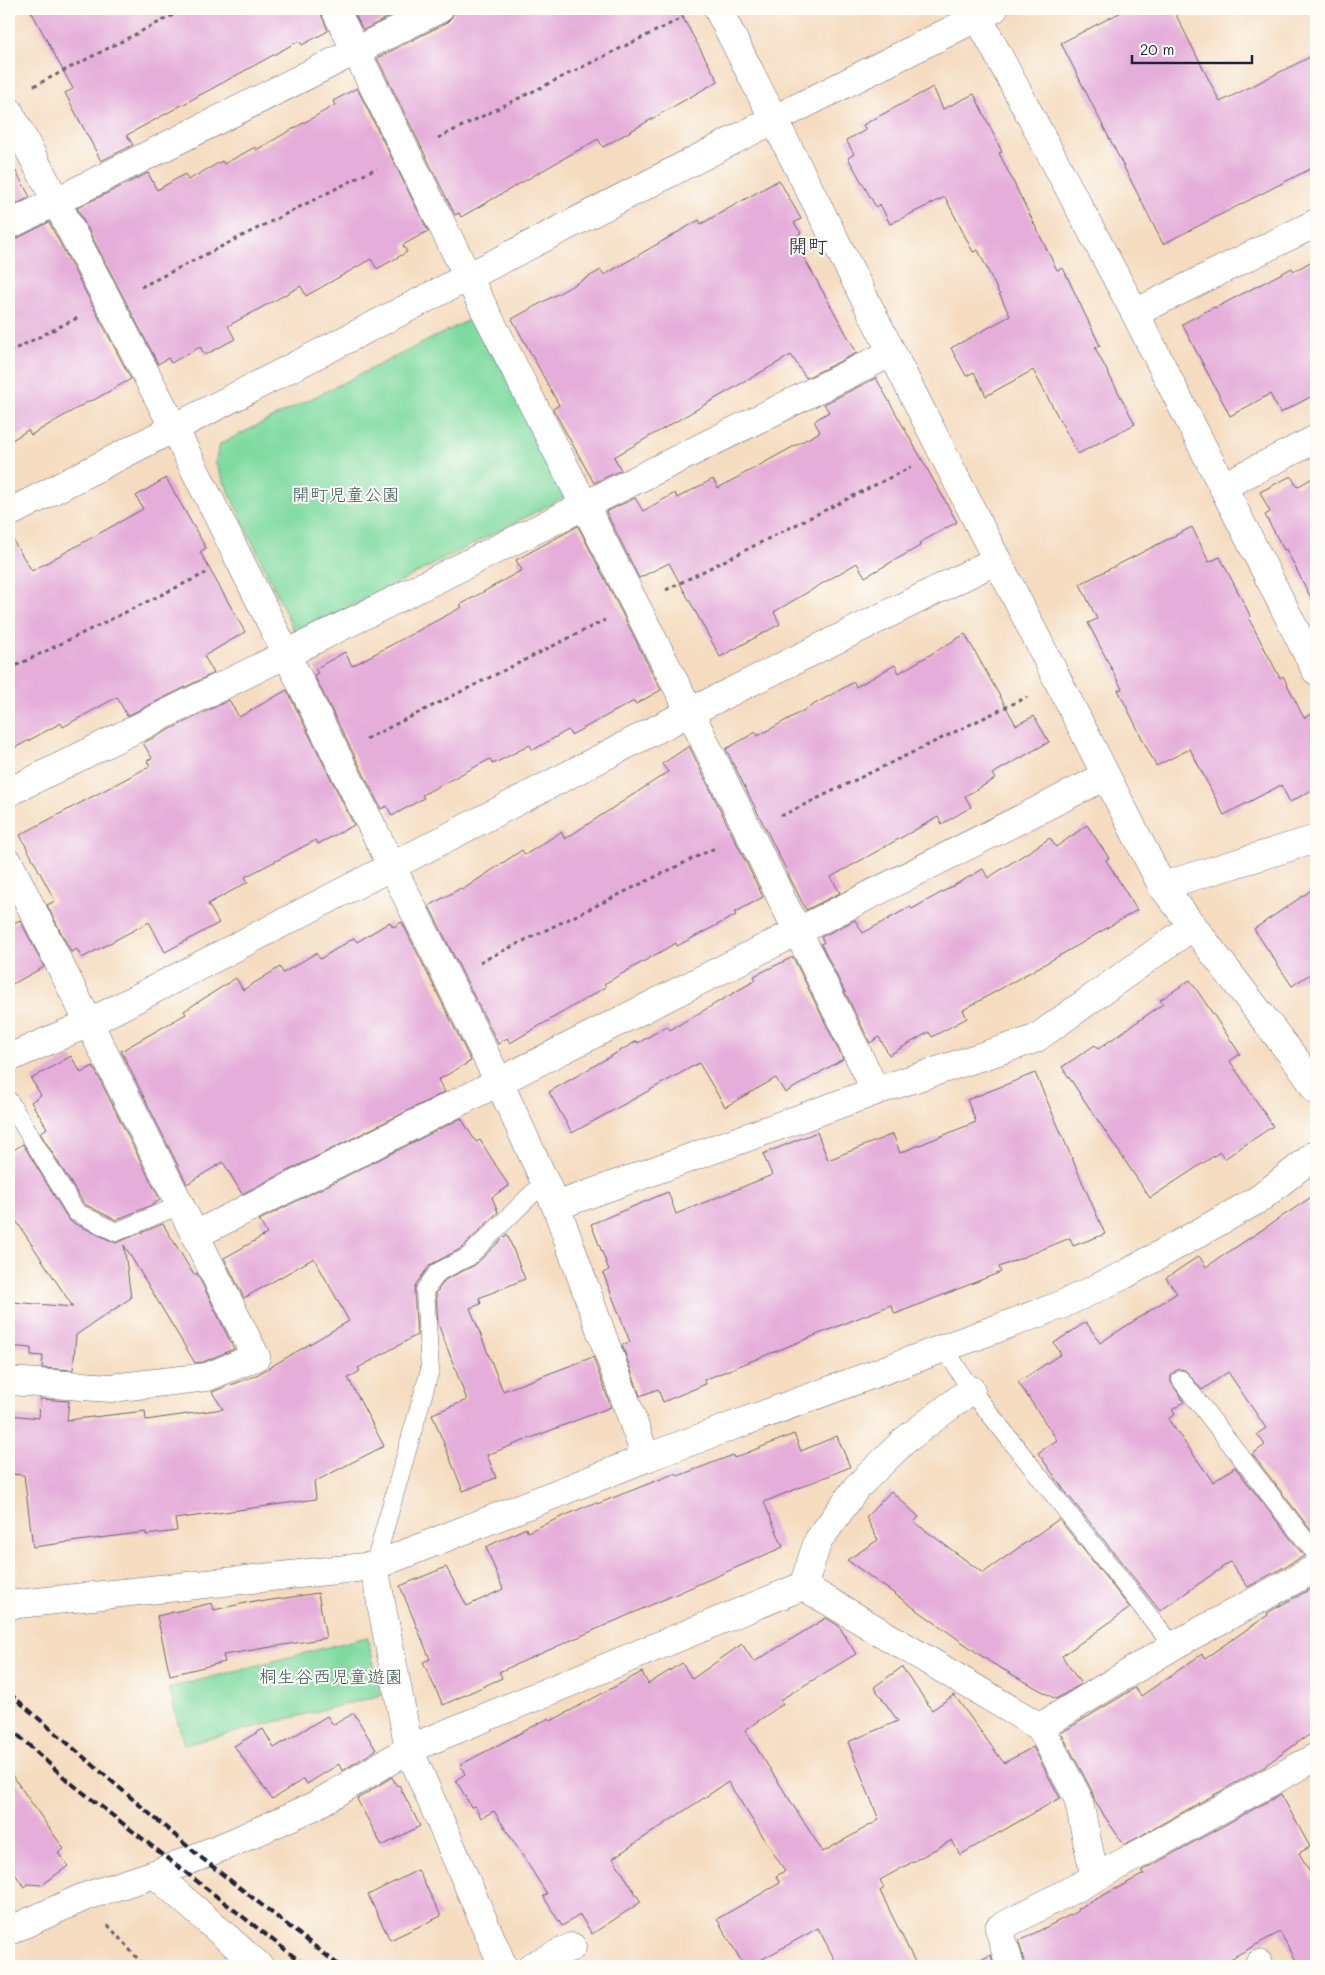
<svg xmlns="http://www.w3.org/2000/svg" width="1325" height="1975" font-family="Mali,'Klee One',sans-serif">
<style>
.green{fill:#7fdaa0;stroke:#507e6e}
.building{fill:#e5aeda}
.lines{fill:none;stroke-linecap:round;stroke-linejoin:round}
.service-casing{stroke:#6c636a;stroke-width:19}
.minor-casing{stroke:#6c636a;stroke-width:29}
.tertiary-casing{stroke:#6c636a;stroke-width:29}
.path{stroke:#6c636a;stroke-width:3;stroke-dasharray:4 4;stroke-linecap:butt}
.service{stroke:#fff;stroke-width:18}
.minor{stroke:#fff;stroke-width:28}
.tertiary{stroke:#fff;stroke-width:28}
.rail{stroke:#22223b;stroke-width:4;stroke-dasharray:8 4;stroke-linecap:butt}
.labels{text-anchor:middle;stroke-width:4;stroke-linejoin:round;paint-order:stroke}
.park-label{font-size:18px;fill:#3e5959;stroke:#fdfcf7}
.quarter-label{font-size:20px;fill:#22223b;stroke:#fdfcf7}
</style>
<rect width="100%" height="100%" fill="#fdfcf7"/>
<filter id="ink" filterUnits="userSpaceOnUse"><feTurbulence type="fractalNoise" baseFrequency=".02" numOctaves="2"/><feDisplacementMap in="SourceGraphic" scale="10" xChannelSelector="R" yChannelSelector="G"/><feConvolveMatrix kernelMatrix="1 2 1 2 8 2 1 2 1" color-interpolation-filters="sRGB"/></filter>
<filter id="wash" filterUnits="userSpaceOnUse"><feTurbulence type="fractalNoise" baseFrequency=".0096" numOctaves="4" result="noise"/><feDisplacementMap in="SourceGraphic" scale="20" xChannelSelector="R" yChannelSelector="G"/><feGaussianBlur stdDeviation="1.12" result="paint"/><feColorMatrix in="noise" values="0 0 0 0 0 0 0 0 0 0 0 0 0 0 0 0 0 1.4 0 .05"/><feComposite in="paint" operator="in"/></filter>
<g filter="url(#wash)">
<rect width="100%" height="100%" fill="#f5dcc0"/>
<g class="green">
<path d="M 471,319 L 479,321 L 569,495 L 296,635 L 215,462 L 220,444 Z"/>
<path d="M 367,1637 L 382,1695 L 184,1745 L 169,1688 Z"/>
</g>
<g id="blocks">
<g class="building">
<path d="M 30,9 L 319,9 L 328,31 L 302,45 L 299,41 L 127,135 L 133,145 L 101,161 L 65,93 L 73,89 Z"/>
<path d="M 352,9 L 405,9 L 363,30 Z"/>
<path d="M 454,9 L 678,9 L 718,81 L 603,147 L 598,139 L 461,217 L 459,213 L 455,215 L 377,58 L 446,23 L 452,17 Z"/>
<path d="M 1127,9 L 1173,9 L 1220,102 L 1316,54 L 1316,166 L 1163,244 L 1061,43 Z"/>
<path d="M 933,87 L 943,109 L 974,94 L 1002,152 L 999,153 L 1057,270 L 1063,268 L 1100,346 L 1095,348 L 1135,424 L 1078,454 L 1033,370 L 986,396 L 974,372 L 966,376 L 951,348 L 1010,316 L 978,250 L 973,252 L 945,197 L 890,224 L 880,204 L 876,207 L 848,158 L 854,154 L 846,140 L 866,130 L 863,125 Z"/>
<path d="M 357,88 L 428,231 L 403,245 L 407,252 L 377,269 L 371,259 L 306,296 L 301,286 L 228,326 L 235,339 L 205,355 L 200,347 L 171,363 L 168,358 L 158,364 L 77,208 L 148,173 L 157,190 L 185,174 L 188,180 L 222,161 L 224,164 L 255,147 L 256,150 L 335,105 L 333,101 Z"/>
<path d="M 9,159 L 30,197 L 9,208 Z"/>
<path d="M 779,180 L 801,219 L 794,223 L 801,233 L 793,238 L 857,353 L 806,378 L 791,355 L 614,457 L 621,470 L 594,483 L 553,409 L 559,405 L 512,319 L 601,270 L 604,275 L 699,220 L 701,224 Z"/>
<path d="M 49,222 L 131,379 L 92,401 L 91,400 L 31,435 L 28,430 L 9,442 L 9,241 L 16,239 Z"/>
<path d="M 1316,259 L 1316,394 L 1280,413 L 1270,394 L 1230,416 L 1182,324 L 1214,307 L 1215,308 L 1292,268 L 1294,271 Z"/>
<path d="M 876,378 L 957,522 L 919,543 L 920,546 L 865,577 L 857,563 L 774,612 L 780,624 L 720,657 L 669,563 L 639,578 L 606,512 L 635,498 L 643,511 L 675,493 L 677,498 L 713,479 L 718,488 L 820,432 L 814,421 L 829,412 L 824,404 Z"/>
<path d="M 1291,476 L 1297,487 L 1316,476 L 1316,608 L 1286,549 L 1284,550 L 1265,515 L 1270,512 L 1260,492 Z"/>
<path d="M 166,478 L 206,548 L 200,552 L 245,632 L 204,656 L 214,673 L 127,716 L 117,697 L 63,727 L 61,723 L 9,751 L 9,534 L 32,571 L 143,509 L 136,496 Z"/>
<path d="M 578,526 L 661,690 L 636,704 L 634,701 L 571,735 L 568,730 L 533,750 L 530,745 L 493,764 L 490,759 L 422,795 L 424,798 L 392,816 L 387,806 L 381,809 L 314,675 L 318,673 L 315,669 L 345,652 L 352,666 L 462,607 L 460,605 L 522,570 L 516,560 Z"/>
<path d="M 1192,527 L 1209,562 L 1220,557 L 1251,617 L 1249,619 L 1280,678 L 1283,676 L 1304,718 L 1316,711 L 1316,788 L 1290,802 L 1281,785 L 1224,815 L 1190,749 L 1156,766 L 1118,690 L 1122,689 L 1088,623 L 1097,619 L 1080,584 Z"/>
<path d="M 965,634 L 1016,725 L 1034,716 L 1049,742 L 992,774 L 995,779 L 965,796 L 971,807 L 942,824 L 938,817 L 831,877 L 840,893 L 806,910 L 726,749 L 756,732 L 758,736 L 854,682 L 856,687 L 895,665 L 899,673 Z"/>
<path d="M 287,690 L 354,825 L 318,844 L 316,840 L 245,877 L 248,882 L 208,904 L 219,923 L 165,952 L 149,922 L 82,958 L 77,949 L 71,952 L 47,905 L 55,901 L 20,835 L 150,766 L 147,761 L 152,758 L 143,743 L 229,700 L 239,717 Z"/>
<path d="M 689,746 L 763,897 L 734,913 L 736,915 L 677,946 L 676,943 L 604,984 L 606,987 L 510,1043 L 507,1038 L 498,1044 L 429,906 L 461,888 L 462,890 L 522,850 L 525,855 L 561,832 L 565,839 L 668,772 L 662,764 Z"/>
<path d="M 1087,825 L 1109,858 L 1106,860 L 1137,910 L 1080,944 L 963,1010 L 967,1018 L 932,1037 L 929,1032 L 889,1055 L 879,1037 L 870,1043 L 821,944 L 824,942 L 821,937 L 855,920 L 863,933 L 910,907 L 912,909 L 983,869 L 988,878 L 1050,838 L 1056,847 Z"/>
<path d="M 1316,887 L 1316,970 L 1292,986 L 1254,929 Z"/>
<path d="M 20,920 L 44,967 L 9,986 L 9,926 Z"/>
<path d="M 390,922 L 393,927 L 402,922 L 471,1061 L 438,1080 L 445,1092 L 242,1194 L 223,1162 L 187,1184 L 121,1051 L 186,1014 L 184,1011 L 236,978 L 243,990 L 280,967 L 283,973 L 316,953 L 320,959 L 354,938 L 357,942 Z"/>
<path d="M 793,957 L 843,1059 L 785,1093 L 776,1078 L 725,1107 L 699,1063 L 572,1133 L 549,1092 L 637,1041 L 638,1043 L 667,1026 L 670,1030 L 756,980 L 754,976 Z"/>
<path d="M 1190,980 L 1240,1054 L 1230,1061 L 1273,1126 L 1224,1159 L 1220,1152 L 1150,1198 L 1062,1067 L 1095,1045 L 1098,1049 L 1163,1004 L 1160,1000 Z"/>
<path d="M 71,1056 L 81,1073 L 93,1066 L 160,1200 L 152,1205 L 116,1220 L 84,1204 L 40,1133 L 47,1128 L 31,1102 L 41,1095 L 31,1079 Z"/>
<path d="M 1035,1073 L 1105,1234 L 1073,1246 L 1070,1238 L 999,1267 L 1001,1272 L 895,1314 L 891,1305 L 704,1380 L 706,1384 L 663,1402 L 658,1389 L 640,1396 L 622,1345 L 630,1342 L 603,1273 L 609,1270 L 591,1224 L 668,1192 L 676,1214 L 772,1175 L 763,1154 L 817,1132 L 828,1160 L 893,1134 L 900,1153 L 976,1122 L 967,1100 Z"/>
<path d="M 461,1118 L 476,1142 L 480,1140 L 509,1186 L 492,1197 L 498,1212 L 462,1248 L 430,1265 L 416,1284 L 414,1291 L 417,1335 L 358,1368 L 360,1371 L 348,1378 L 384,1446 L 314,1482 L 316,1499 L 175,1519 L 177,1531 L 146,1535 L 146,1532 L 33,1547 L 24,1475 L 9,1474 L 9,1415 L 39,1418 L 40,1399 L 69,1401 L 67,1420 L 145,1411 L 146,1420 L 223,1409 L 212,1392 L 255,1376 L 349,1321 L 314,1258 L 244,1298 L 224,1258 L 267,1234 L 259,1220 Z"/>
<path d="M 23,1144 L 67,1217 L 71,1222 L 116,1243 L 163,1224 L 194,1275 L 197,1273 L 234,1349 L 203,1362 L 195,1363 L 124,1245 L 131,1298 L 76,1335 L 73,1370 L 42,1368 L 43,1356 L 31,1355 L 31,1348 L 9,1346 L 12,1302 L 73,1307 L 9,1210 L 9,1153 Z"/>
<path d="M 1316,1194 L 1316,1537 L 1252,1454 L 1265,1445 L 1257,1434 L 1266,1428 L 1228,1372 L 1202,1390 L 1185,1370 L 1180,1369 L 1175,1371 L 1171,1376 L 1171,1382 L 1184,1402 L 1172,1410 L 1175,1414 L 1168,1419 L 1213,1482 L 1235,1467 L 1304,1556 L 1248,1587 L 1230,1562 L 1160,1611 L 1064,1490 L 1038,1453 L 1057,1440 L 1018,1382 L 1061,1354 L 1054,1343 L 1086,1322 L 1100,1343 L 1177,1293 L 1166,1278 L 1199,1256 L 1206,1267 Z"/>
<path d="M 507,1234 L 525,1279 L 479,1298 L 481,1304 L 470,1308 L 503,1391 L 593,1357 L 611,1407 L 487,1455 L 496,1478 L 463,1491 L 432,1414 L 467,1400 L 438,1324 L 436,1293 L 445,1280 L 475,1265 Z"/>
<path d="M 794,1434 L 801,1451 L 837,1436 L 850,1467 L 764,1502 L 783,1547 L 499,1672 L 502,1678 L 443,1705 L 423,1662 L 430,1659 L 400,1586 L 446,1567 L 467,1606 L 503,1589 L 486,1547 L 526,1528 L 527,1532 L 596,1502 L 597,1504 L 676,1473 L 678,1476 L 733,1455 L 734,1458 Z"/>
<path d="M 891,1491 L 919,1517 L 914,1522 L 983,1573 L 1059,1519 L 1130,1608 L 1062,1656 L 1081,1684 L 1056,1699 L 990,1662 L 847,1560 L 878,1540 L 866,1517 Z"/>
<path d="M 1316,1586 L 1316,1730 L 1266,1765 L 1266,1766 L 1124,1845 L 1095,1802 L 1092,1791 L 1061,1733 L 1135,1688 L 1141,1696 L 1202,1654 L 1205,1658 L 1268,1615 L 1267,1613 Z"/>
<path d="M 318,1593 L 326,1638 L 223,1655 L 225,1662 L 170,1675 L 157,1616 L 212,1603 L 214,1610 L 259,1600 L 259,1602 Z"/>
<path d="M 826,1618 L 839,1626 L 856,1654 L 780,1700 L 783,1704 L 745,1730 L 823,1852 L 879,1820 L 848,1742 L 898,1721 L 874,1687 L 902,1667 L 932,1710 L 954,1695 L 1004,1763 L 1033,1747 L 1060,1798 L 960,1855 L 952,1840 L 880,1880 L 884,1888 L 880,1891 L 917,1966 L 838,1966 L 818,1928 L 750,1966 L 744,1966 L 717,1919 L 780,1883 L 776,1876 L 785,1871 L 728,1782 L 613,1858 L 641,1902 L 592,1934 L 580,1915 L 562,1926 L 543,1896 L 547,1894 L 494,1811 L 481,1818 L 475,1806 L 471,1807 L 456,1780 L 465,1774 L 460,1765 L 549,1718 L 551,1721 L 642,1672 L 648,1684 L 682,1663 L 692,1679 L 742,1644 L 754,1662 Z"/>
<path d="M 354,1713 L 376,1750 L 342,1771 L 339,1764 L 307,1784 L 304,1779 L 272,1799 L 234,1746 L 263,1729 L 274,1748 L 327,1716 L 333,1725 Z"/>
<path d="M 9,1771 L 64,1849 L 58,1853 L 68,1866 L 42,1885 L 28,1884 L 24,1887 L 9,1865 Z"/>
<path d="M 392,1777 L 397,1786 L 399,1785 L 420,1826 L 382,1846 L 357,1799 Z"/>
<path d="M 1281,1794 L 1310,1847 L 1299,1853 L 1316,1883 L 1316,1966 L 1299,1966 L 1280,1932 L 1217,1966 L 1025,1966 L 1019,1941 L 1078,1911 L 1077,1909 L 1144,1874 L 1141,1871 Z"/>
<path d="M 418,1870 L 441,1916 L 390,1940 L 368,1895 Z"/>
<path d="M 991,1955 L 994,1966 L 968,1966 Z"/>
</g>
</g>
</g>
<g filter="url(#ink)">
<use href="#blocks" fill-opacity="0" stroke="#6c636a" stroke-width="1"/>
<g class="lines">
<g class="service-casing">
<g id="service">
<path d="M 9,1101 L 76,1212 L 116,1232 L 180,1205"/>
<path d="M 944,1347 L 971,1390 L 1173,1646"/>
<path d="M 1181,1380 L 1316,1554"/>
<path d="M 374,1566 L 430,1370 L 425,1290 L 438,1272 L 468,1257 L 544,1182"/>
</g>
</g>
<g class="minor-casing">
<g id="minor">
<path d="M 335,9 L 468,277 L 690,712 L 876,1091"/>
<path d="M 718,9 L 1162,886 L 1305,1072 L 1316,1090"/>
<path d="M 978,17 L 1135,313 L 1316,671"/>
<path d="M 9,111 L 174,428 L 499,1082 L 556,1206 L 646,1458"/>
<path d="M 9,225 L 439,9"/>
<path d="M 1135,313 L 1316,223"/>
<path d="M 1223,486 L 1316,439"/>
<path d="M 9,792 L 891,353"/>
<path d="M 9,863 L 256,1357 L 207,1377 L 111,1388 L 9,1381"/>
<path d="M 1162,886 L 1316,839"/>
<path d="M 9,1058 L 89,1023 L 690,712 L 997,560"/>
<path d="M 556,1206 L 876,1091 L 1035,1039 L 1193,926"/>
<path d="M 195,1235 L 1106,776"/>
<path d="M 971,1390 L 904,1441 L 857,1487 L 818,1541 L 803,1586 L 1040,1727 L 1173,1646 L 1316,1568"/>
<path d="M 374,1566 L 409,1749 L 503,1966"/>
<path d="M 9,1605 L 374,1566 L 646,1458 L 1061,1305 L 1124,1275 L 1259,1199 L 1316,1154"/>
<path d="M 1040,1727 L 1078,1798 L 1095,1878"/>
<path d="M 155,1874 L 259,1966"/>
<path d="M 9,1931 L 84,1897 L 155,1874 L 232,1843 L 314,1806 L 409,1749 L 803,1586"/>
<path d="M 1259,1964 L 1260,1966"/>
<path d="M 532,1966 L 572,1947"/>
<path d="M 1010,1966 L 999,1928 L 1095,1878 L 1316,1757"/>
</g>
</g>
<g class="tertiary-casing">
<path id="tertiary" d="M 9,513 L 773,120 L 994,9"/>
</g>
<g class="path">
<path d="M 34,86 L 185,9"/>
<path d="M 438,138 L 684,17"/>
<path d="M 141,287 L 377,168"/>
<path d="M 9,352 L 77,318"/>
<path d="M 666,590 L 911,467"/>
<path d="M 9,669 L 206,573"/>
<path d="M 366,739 L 605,620"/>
<path d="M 781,816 L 1027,697"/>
<path d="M 480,962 L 717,847"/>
<path d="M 108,1925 L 144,1966"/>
</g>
<use href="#service" class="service"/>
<use href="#minor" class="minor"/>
<use href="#tertiary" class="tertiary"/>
<g class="rail">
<path d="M 9,1693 L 199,1856 L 340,1966"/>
<path d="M 9,1727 L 67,1780 L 306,1966"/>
</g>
</g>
</g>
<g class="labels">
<g class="park-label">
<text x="346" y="501">開町児童公園</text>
<text x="331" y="1683">桐生谷西児童遊園</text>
</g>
<g class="quarter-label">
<text x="808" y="253">開町</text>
</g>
</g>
<rect width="1325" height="1975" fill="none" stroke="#fdfcf7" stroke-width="30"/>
<path d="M1132 55v8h120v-8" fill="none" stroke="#22223b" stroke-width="2.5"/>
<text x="1140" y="55" font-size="15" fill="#22223b" stroke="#fdfcf7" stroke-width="4" paint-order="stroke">20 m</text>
</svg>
